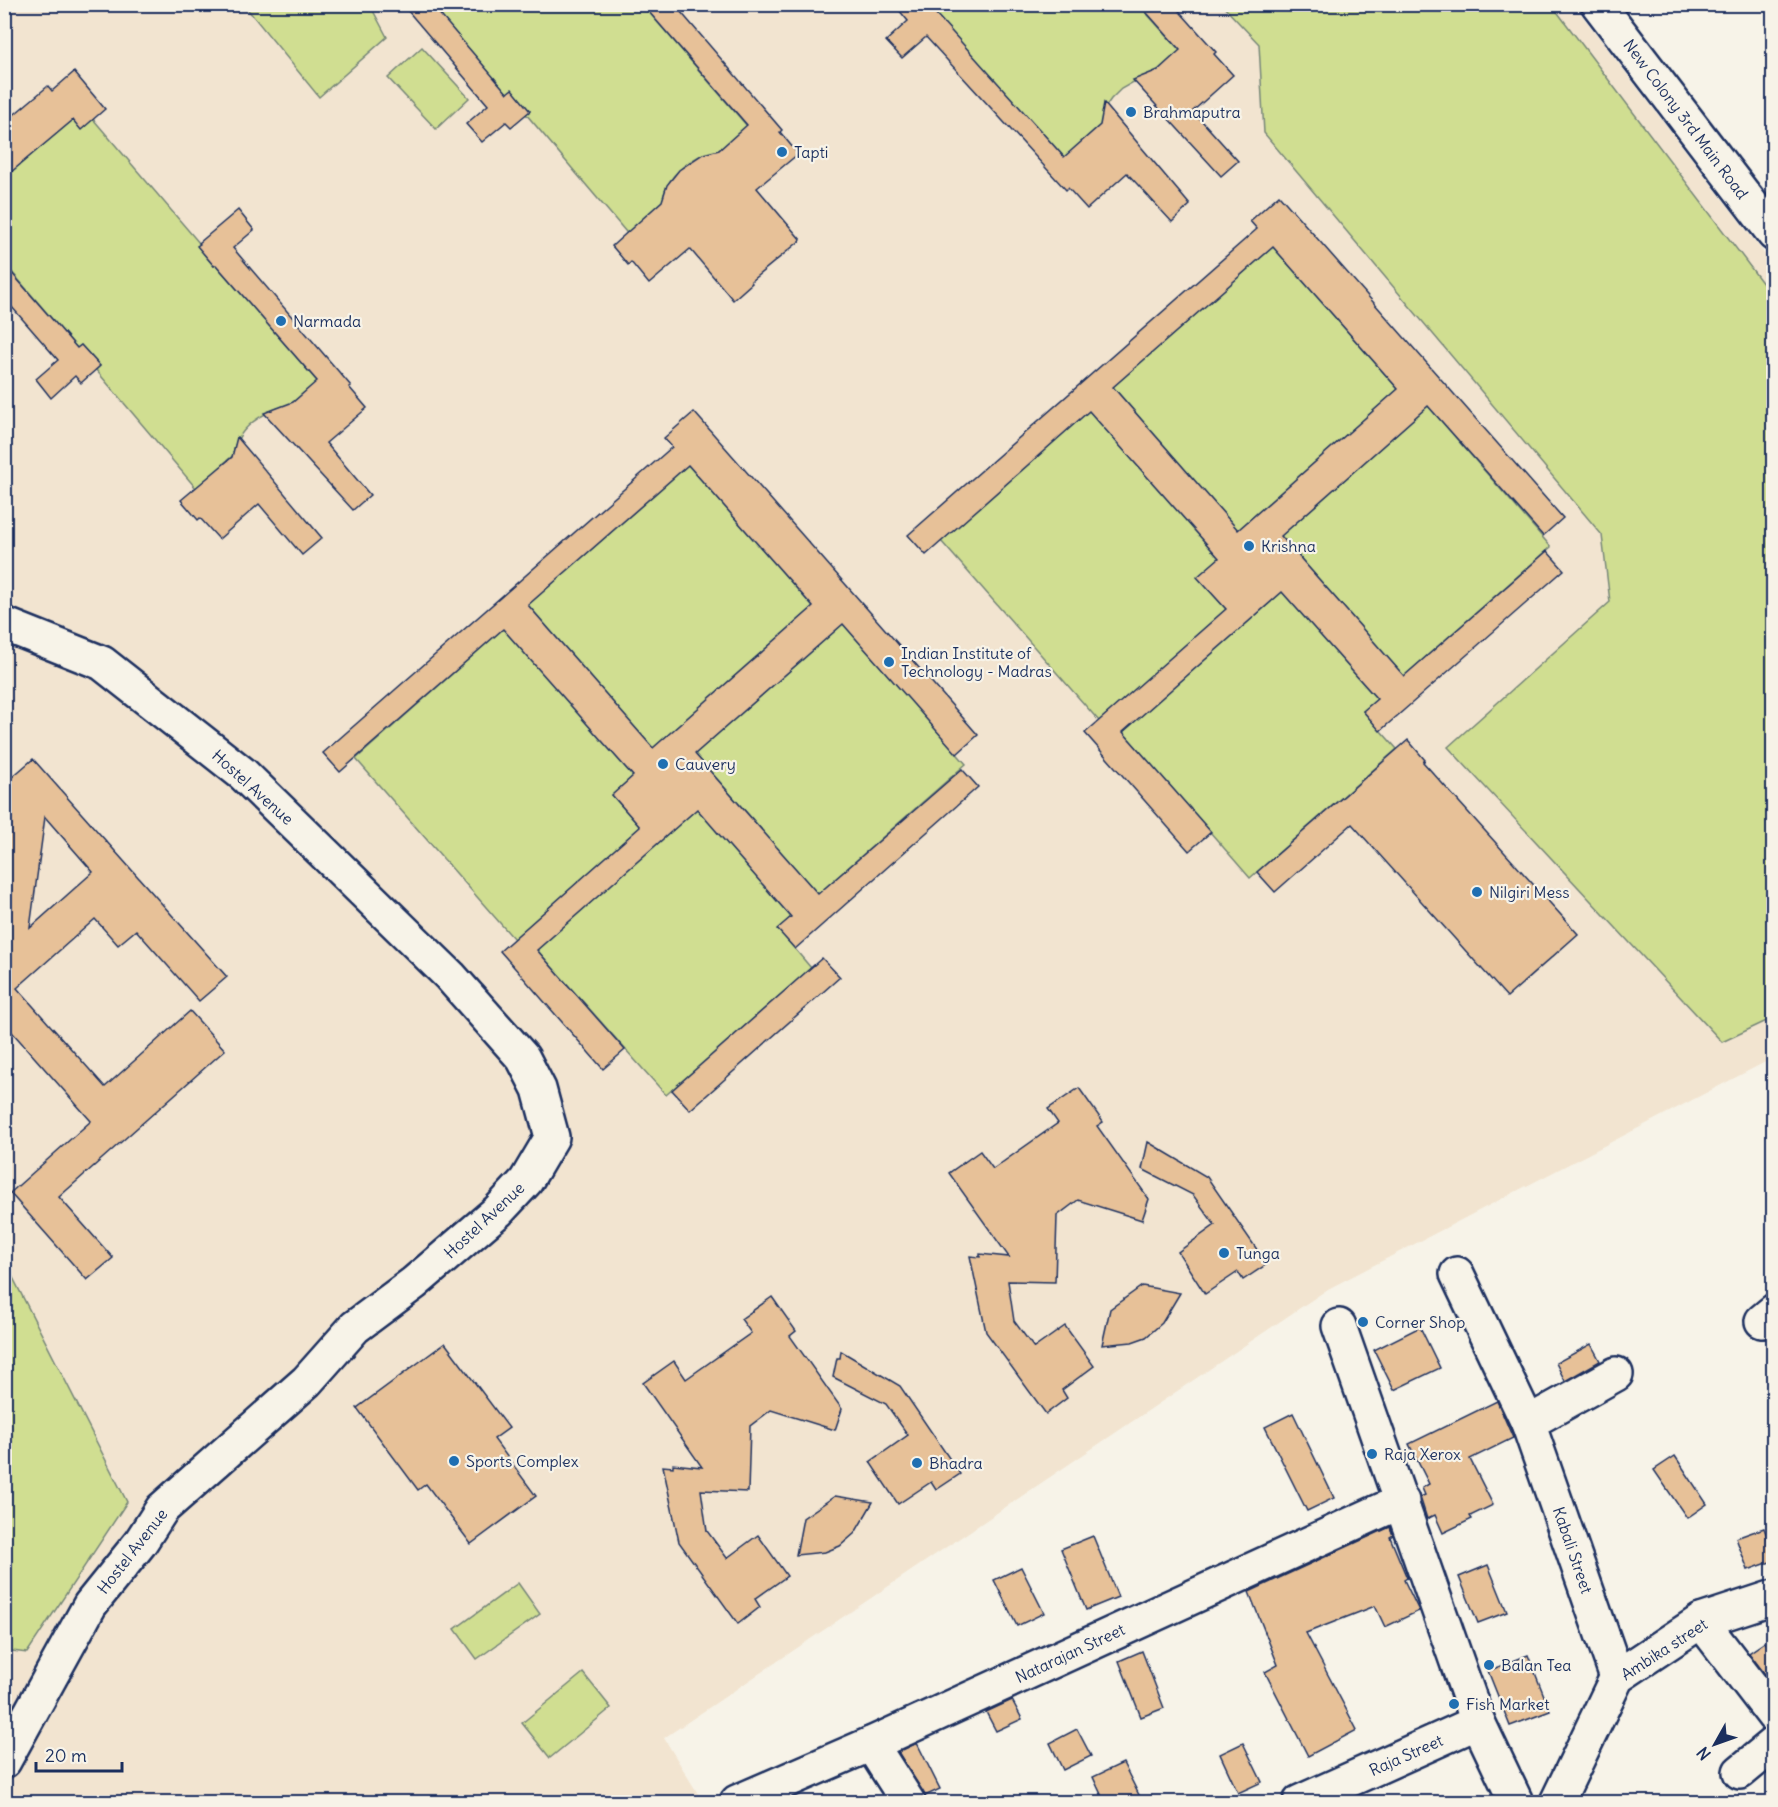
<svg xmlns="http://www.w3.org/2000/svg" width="1778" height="1807" font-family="Delius,sans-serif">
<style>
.built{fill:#f2e4d0}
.green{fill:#d0de91;stroke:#768678;stroke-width:1.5}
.building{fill:#e7c198;stroke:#1b2f5e;stroke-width:1.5;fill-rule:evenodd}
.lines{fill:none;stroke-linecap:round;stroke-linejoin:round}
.minor-casing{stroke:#1b2f5e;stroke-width:38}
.minor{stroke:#f7f3e8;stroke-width:33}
.poi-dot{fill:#1f6fb2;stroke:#f7f3e8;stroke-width:2}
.labels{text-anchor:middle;stroke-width:4.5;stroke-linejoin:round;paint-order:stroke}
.poi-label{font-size:16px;fill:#1b2f5e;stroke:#f7f3e8;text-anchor:start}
.street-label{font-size:16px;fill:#1b2f5e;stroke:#f7f3e8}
</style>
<rect width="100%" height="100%" fill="#f7f3e8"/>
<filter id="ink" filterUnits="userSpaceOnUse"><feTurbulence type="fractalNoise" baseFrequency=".0167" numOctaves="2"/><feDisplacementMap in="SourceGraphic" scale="12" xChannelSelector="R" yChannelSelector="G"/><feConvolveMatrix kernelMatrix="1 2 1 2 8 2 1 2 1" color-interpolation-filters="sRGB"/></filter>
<g filter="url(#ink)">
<path class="built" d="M 5,5 L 1574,5 L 1773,265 L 1773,1058 L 1328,1289 L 664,1738 L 703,1802 L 5,1802 Z"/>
<g class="green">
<path d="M 244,5 L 370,5 L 387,37 L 319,97 Z"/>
<path d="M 431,5 L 639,5 L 645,11 L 647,10 L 760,141 L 734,163 L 721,148 L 711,157 L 703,154 C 685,164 670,174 664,194 L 667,197 L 637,245 L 526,114 L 530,111 L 507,93 Z"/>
<path d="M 927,5 L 1139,5 L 1193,65 L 1144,76 L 1121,89 L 1111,99 L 1104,109 L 1104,121 L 1075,169 Z"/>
<path d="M 1222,5 L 1552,5 L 1773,297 L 1773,1018 L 1722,1042 L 1448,747 L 1610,602 L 1602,535 L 1264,133 L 1259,44 Z"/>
<path d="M 422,47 L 469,98 L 436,129 L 388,78 Z"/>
<path d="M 93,119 L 200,244 L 198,247 L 214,266 L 216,265 L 330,396 L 281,412 L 278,408 C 258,416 240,428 234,449 L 237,452 L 224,463 L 234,476 L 206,500 L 96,370 L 100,366 L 81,345 L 77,348 L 5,264 L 4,178 L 73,120 L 81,129 Z"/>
<path d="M 1273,247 L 1398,389 L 1238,530 L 1113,387 Z"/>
<path d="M 1428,406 L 1551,547 L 1404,676 L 1281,536 Z"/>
<path d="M 1089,411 L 1219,558 L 1198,577 L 1226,609 L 1099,721 L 941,541 Z"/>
<path d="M 688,465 L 813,607 L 653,748 L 528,605 Z"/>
<path d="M 1282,592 L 1377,699 L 1363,711 L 1397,749 L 1250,878 L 1123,732 Z"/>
<path d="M 843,624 L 966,764 L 818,894 L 695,754 Z"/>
<path d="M 503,629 L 633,776 L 612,795 L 640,827 L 514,939 L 356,759 Z"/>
<path d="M 697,809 L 791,917 L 778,929 L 811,968 L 666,1095 L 537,950 Z"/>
<path d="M 5,1262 L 127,1502 L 27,1653 L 5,1650 Z"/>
<path d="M 518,1583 L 540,1614 L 477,1659 L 455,1629 Z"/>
<path d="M 583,1673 L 611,1708 L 550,1758 L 522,1723 Z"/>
</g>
<g class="building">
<path d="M 402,4 L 431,4 L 507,93 L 512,89 L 530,111 L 511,127 L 506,122 L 482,142 L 466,124 L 488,105 Z"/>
<path d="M 642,4 L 674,4 L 782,130 L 780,132 L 798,154 L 757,188 L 801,240 L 751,281 L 752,283 L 733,300 L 690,249 L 649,284 L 631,262 L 628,265 L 612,246 L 662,201 L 667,185 L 679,170 L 703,154 L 719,150 L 747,125 Z"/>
<path d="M 894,4 L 927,4 L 1064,157 L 1100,125 L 1104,103 L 1190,205 L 1172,222 L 1127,173 L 1087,209 L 1068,188 L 1066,190 L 926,37 L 902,58 L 886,41 L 908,21 Z"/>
<path d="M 1139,4 L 1173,4 L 1216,52 L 1214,54 L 1233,75 L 1193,111 L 1238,161 L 1221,176 L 1133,80 L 1158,70 L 1180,50 Z"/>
<path d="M 74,72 L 105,109 L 81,130 L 73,120 L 4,178 L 4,123 L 48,86 L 52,91 Z"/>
<path d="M 1279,195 L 1563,518 L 1543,536 L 1428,406 L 1281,536 L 1404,676 L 1547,551 L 1564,570 L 1380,731 L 1363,711 L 1377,699 L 1282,592 L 1123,732 L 1211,832 L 1189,851 L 1085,733 L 1226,609 L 1197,577 L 1219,558 L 1089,411 L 926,555 L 908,535 L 1257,229 L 1250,221 ZM 1273,247 L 1398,389 L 1238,530 L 1113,387 Z"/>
<path d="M 238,210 L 254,230 L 233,248 L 351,386 L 349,387 L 367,408 L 326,443 L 370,495 L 353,510 L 264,413 L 293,402 L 317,381 L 216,265 L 214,266 L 197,246 L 200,244 L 199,243 Z"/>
<path d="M 4,264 L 77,348 L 81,345 L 100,366 L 81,383 L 75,376 L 51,398 L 36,379 L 58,360 L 4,298 Z"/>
<path d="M 694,412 L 978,735 L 957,754 L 843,624 L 695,754 L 818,894 L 962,769 L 978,787 L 795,949 L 777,929 L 791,917 L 697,809 L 537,950 L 625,1050 L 603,1069 L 500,951 L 640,827 L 612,795 L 633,776 L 503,629 L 340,772 L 323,753 L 672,447 L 664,438 ZM 688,465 L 813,607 L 653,748 L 528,605 Z"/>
<path d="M 237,437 L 322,538 L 302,555 L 259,504 L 219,539 L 200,518 L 198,520 L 181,500 L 232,457 Z"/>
<path d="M 1408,740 L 1425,760 L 1423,762 L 1578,934 L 1507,997 L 1352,824 L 1275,892 L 1257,872 Z"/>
<path d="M 33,759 L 227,977 L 199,1001 L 136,930 L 118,945 L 95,919 L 17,988 L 105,1087 L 190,1011 L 225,1050 L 59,1197 L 113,1258 L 87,1280 L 10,1193 L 91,1121 L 4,1023 L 4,784 ZM 45,817 L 93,872 L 30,928 Z"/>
<path d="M 822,958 L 840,977 L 690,1110 L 672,1090 Z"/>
<path d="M 1079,1088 L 1103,1122 L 1097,1126 L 1149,1199 L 1142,1220 L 1078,1200 L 1057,1216 L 1055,1282 L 1008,1281 L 1014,1321 L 1034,1348 L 1065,1326 L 1094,1366 L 1062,1390 L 1067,1398 L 1046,1414 L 986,1332 L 970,1256 L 980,1257 L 980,1254 L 1009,1257 L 949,1173 L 980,1151 L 993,1169 L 1058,1123 L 1048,1109 Z"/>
<path d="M 1148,1142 L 1207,1177 L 1267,1264 L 1243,1280 L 1238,1272 L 1205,1294 L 1178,1252 L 1215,1225 L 1193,1195 L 1142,1169 Z"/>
<path d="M 1142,1286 L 1180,1293 L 1162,1323 L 1146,1337 L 1132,1342 L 1102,1345 L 1110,1309 Z"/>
<path d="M 772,1297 L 796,1331 L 790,1336 L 842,1409 L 835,1430 L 771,1410 L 750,1426 L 748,1492 L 701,1490 L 707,1531 L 727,1558 L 758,1535 L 787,1576 L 755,1599 L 760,1607 L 738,1624 L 679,1542 L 663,1466 L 673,1467 L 673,1464 L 702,1467 L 643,1383 L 674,1361 L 686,1379 L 751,1333 L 741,1319 Z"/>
<path d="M 1420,1327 L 1440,1368 L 1394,1390 L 1374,1350 Z"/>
<path d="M 445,1343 L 509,1428 L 494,1439 L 536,1496 L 471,1544 L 426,1484 L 418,1490 L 357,1408 Z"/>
<path d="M 1591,1344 L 1600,1361 L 1565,1381 L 1556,1363 Z"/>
<path d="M 841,1351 L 900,1386 L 960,1474 L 936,1490 L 931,1482 L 898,1504 L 870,1462 L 908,1435 L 886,1404 L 833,1377 L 837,1358 L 840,1358 Z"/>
<path d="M 1497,1401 L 1513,1438 L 1470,1459 L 1493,1505 L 1470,1516 L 1472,1519 L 1443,1533 L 1435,1515 L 1427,1519 L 1420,1497 L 1425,1495 L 1422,1488 L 1429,1484 L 1409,1444 Z"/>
<path d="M 1293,1413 L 1334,1498 L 1307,1511 L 1265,1427 Z"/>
<path d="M 1675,1456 L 1707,1504 L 1687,1518 L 1654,1470 Z"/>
<path d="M 835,1496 L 873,1502 L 855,1533 L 840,1546 L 825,1552 L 796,1555 L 803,1518 Z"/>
<path d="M 1390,1527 L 1393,1535 L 1390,1537 L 1407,1578 L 1404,1580 L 1419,1611 L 1385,1627 L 1375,1606 L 1306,1633 L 1357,1730 L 1308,1756 L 1265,1672 L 1278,1665 L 1249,1592 Z"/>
<path d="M 1764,1528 L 1768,1539 L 1773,1537 L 1773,1561 L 1748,1570 L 1736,1538 Z"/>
<path d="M 1093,1536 L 1118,1597 L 1086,1610 L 1061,1549 Z"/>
<path d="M 1488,1565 L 1507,1612 L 1478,1623 L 1459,1577 Z"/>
<path d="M 1021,1567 L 1044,1613 L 1017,1626 L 994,1580 Z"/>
<path d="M 1765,1642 L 1773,1653 L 1773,1685 L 1749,1653 Z"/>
<path d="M 1142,1651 L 1164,1708 L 1141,1717 L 1119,1661 Z"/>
<path d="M 1528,1655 L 1550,1711 L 1510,1726 L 1488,1671 Z"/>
<path d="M 1012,1700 L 1022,1719 L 996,1731 L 986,1712 Z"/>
<path d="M 1077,1729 L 1091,1756 L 1063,1770 L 1050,1743 Z"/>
<path d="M 917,1743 L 940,1789 L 925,1796 L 898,1752 Z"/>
<path d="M 1243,1743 L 1262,1782 L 1238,1793 L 1220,1754 Z"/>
<path d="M 1123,1763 L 1143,1803 L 1105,1803 L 1093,1777 Z"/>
</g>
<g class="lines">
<g class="minor-casing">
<g id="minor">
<path d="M 1598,4 L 1774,234"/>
<path d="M 4,624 L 102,663 L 243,774 L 450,976 L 523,1058 L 539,1089 L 552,1137 L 526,1181 L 498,1211 L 414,1283 L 355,1327 L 307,1381 L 162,1509 L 140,1543 L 90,1605 L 4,1761"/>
<path d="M 1457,1274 L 1528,1423 L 1617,1677"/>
<path d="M 1762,1321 L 1774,1311"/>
<path d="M 1339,1326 L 1478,1722 L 1516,1802"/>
<path d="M 1528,1423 L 1616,1374"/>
<path d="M 1701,1621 L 1774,1716"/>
<path d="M 871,1744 L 908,1802"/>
<path d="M 1740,1772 L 1774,1744"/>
<path d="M 737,1802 L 871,1744 L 1402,1501"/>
<path d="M 1300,1802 L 1478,1722"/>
<path d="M 1557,1802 L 1617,1677 L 1701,1621 L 1774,1597"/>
</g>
</g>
<use href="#minor" class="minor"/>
</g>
</g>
<g class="poi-dot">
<circle cx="1131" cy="112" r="6"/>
<circle cx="782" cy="152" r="6"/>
<circle cx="281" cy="321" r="6"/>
<circle cx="1249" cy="546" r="6"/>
<circle cx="889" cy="662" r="6"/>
<circle cx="663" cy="764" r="6"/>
<circle cx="1477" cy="892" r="6"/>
<circle cx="1224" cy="1253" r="6"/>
<circle cx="1363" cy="1322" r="6"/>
<circle cx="1372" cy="1454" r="6"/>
<circle cx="454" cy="1461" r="6"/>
<circle cx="917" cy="1463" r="6"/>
<circle cx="1489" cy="1665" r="6"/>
<circle cx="1454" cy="1704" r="6"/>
</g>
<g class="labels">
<g class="poi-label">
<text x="1143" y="118">Brahmaputra</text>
<text x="794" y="158">Tapti</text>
<text x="293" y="327">Narmada</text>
<text x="1261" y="552">Krishna</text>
<text x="901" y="659">Indian Institute of<tspan x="901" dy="18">Technology - Madras</tspan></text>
<text x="675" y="770">Cauvery</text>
<text x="1489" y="898">Nilgiri Mess</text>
<text x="1236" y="1259">Tunga</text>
<text x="1375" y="1328">Corner Shop</text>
<text x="1384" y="1460">Raja Xerox</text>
<text x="466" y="1467">Sports Complex</text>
<text x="929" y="1469">Bhadra</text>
<text x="1501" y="1671">Balan Tea</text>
<text x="1466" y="1710">Fish Market</text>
</g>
<g class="street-label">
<text transform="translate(1686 119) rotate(53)" y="6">New Colony 3rd Main Road</text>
<text transform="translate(253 787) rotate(42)" y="6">Hostel Avenue</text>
<text transform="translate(484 1220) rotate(-43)" y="6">Hostel Avenue</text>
<text transform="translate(1573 1550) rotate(71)" y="6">Kabali Street</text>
<text transform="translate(132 1551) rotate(-52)" y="6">Hostel Avenue</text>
<text transform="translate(1664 1649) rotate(-33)" y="6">Ambika street</text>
<text transform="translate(1070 1653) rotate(-25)" y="6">Natarajan Street</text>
<text transform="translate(1406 1755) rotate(-24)" y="6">Raja Street</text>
</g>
</g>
<rect width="1778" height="1807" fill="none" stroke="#f7f3e8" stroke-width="24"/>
<rect x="12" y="12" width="1754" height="1783" fill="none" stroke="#1b2f5e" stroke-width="2" filter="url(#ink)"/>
<g transform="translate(1715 1744) rotate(230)" stroke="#f7f3e8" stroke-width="4.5" paint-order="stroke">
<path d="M0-4.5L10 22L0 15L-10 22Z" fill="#1b2f5e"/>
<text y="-9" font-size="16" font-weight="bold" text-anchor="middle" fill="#1b2f5e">N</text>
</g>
<path d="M36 1762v9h86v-9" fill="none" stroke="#1b2f5e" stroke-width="3"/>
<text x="45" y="1762" font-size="18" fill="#1b2f5e" stroke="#f7f3e8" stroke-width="4.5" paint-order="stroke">20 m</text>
</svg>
